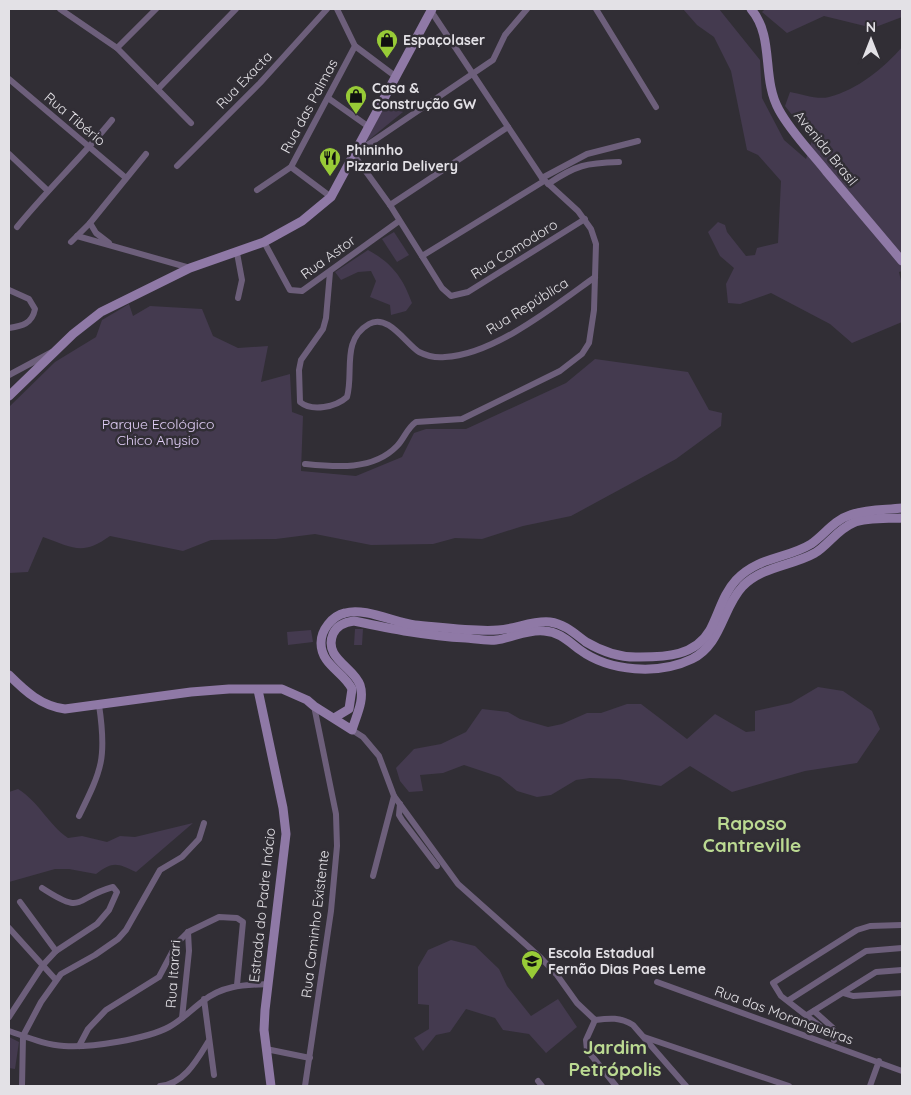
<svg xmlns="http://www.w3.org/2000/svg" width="911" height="1095" font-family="Quicksand,sans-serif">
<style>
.green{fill:#443a4f}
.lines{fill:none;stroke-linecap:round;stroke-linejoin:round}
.street{stroke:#6d5f7b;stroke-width:6}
.secondary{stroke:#8f79a6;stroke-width:9}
.labels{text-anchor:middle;stroke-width:5;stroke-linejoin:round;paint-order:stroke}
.poi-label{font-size:14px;font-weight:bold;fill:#e3e1e6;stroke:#312e35;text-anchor:start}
.street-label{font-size:14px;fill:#e3e1e6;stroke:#312e35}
.park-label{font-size:14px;fill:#e3d0f9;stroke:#312e35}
.district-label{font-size:19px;font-weight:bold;fill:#bbda92;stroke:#312e35}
</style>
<rect width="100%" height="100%" fill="#312e35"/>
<g class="green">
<path d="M 683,9 L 719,9 L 760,60 L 762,98 L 784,140 L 806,159 L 812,140 L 785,106 L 790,92 C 801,94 818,100 829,97 C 857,90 884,68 902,47 L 902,271 L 899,272 L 902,285 L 902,322 L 852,343 L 830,324 L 771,293 L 740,304 L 728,303 L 726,284 L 734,268 L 720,256 L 708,232 L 718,222 L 725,225 L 727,232 L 746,256 L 755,255 L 757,248 L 778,243 L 781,181 L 758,155 L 747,150 L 731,71 L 714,37 L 697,25 Z"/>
<path d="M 765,9 L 902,9 L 902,17 L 873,28 L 824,16 L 787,33 L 762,12 Z"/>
<path d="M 387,102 L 403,112 L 365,143 Z"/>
<path d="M 394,232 L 409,255 L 397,262 L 382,239 Z"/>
<path d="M 368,250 C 392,263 403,278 412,303 L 406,311 L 391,315 L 390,305 L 370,297 L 376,281 L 371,271 L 358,272 L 341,280 L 335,272 Z"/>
<path d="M 129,304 L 133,316 L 150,306 L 202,309 L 213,336 L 238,348 L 268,346 L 261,382 L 290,374 L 292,412 L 303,416 L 301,471 L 356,476 L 402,457 L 414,433 L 426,429 L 466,429 L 566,383 L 595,359 L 688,372 L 709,410 L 722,413 L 721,426 L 676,459 L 571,516 L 523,526 L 482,539 L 455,538 L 433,544 L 371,545 L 315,534 L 276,539 L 211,540 L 183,551 L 110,536 C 82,556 74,548 43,537 L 28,572 L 9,573 L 9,407 L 55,362 L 96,337 L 102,320 Z"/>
<path d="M 355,629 L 363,629 L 362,645 L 354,645 Z"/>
<path d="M 311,630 L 313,642 L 288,645 L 287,632 Z"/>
<path d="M 818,687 L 843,691 L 872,711 L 880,729 L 857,763 L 805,771 L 732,792 L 690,766 L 661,786 L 619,779 L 590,778 L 576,780 L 551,795 L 537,797 L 517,791 L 500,777 L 464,765 L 443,773 L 420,775 L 423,791 L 409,792 L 400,781 L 396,768 L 414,749 L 441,744 L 466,732 L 482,709 L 508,712 L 520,719 L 548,727 L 562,724 L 587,713 L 601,713 L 627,704 L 641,704 L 687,739 L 715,714 L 746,732 L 755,731 L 755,711 L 791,703 Z"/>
<path d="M 18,789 C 39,802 48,824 68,838 L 82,836 L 107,842 L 120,836 L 135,837 L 193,823 L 136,872 C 117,863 113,861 96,874 L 69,869 L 55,869 L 9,882 L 9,792 Z"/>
<path d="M 451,940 L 475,946 L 499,969 L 507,986 L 531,1016 L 558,999 L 577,1027 L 546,1053 L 529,1034 L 503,1030 L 495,1018 L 466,1009 L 450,1032 L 436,1035 L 423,1051 L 414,1038 L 429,1029 L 429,1005 L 418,1004 L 418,967 L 428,950 Z"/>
<path d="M 9,1037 L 19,1042 L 15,1069 L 9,1068 Z"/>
</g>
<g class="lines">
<g class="street">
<path d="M 60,9 L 117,48 L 191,123"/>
<path d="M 337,9 L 355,46 L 395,76"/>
<path d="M 596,9 L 656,107"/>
<path d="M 117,48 L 156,9"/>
<path d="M 9,79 L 126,178"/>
<path d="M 158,89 L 236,9"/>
<path d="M 328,98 L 369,127"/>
<path d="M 357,152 L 493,60 L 505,35 L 527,9"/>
<path d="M 9,154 L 47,190"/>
<path d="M 354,155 L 390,205 L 442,288 L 451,296 L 468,292 L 585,219"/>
<path d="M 177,166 L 260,83 L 327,9"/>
<path d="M 291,167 L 331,197"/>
<path d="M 542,178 L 587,154 L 638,141"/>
<path d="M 548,184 C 576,165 586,163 619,162"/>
<path d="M 257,190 L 291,167 L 355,46"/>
<path d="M 390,205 L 508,127"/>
<path d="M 90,223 L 96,233 L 109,243"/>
<path d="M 17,227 C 47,190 82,157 112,120"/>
<path d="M 77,236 L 190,268"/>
<path d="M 71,242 L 90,223 L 146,154"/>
<path d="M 264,242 L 290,290 L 302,291 L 399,221"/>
<path d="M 237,253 L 242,280 L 238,298"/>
<path d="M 422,256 L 544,181"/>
<path d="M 330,272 L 326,318 L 323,329 L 301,360 L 299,370 L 300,402 C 312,412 336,407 347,397 C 354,372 341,340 369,324 C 388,313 406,344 419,352 C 427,356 436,358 445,357 C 494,355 556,305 595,277"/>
<path d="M 9,290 L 29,299 L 35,309 C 32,324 22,326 9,328"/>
<path d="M 9,375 L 52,352"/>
<path d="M 305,464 C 335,467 373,471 397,446 C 404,439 407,428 416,422 L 462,419 L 560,371 L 582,354 L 589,343 L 594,310 L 596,244 L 591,229 L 578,211 L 542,178 L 431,11"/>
<path d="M 352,730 L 363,737 L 379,756 L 394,796 L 373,876"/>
<path d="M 394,796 L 458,884 L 541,958 L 557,975 L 577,1003 L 595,1020 C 610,1018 620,1017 633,1025 L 686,1086"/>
<path d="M 400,804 L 399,815 L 402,820 L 437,866"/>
<path d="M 79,816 C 102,769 107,758 99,705"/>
<path d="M 20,902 L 56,951"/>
<path d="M 9,928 L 56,980"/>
<path d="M 657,982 L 902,1071"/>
<path d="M 843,993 L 853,996 L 902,993"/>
<path d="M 204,999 L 214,1075"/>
<path d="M 789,1000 L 866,951 L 902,948"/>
<path d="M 814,1011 L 833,1028 L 834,1040"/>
<path d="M 807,1015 L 876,972 L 902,970"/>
<path d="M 9,1017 L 43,965 L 56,951 L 97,924 L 109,910 L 117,892 L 113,887 C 73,898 85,916 42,888"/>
<path d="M 182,1018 L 189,951 L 188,932"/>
<path d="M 595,1020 L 586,1040 L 587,1050 L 616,1086"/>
<path d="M 9,1031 C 27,1037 45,1045 64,1046 C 90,1048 147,1039 169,1027 C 182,1020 192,1009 203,1001 C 223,985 244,985 268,984"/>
<path d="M 644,1037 L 789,1086"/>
<path d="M 834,1037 L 781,996 L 773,983 L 857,930 L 870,926 L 902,925"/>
<path d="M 79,1046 L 88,1029 L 106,1010 L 159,977 L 177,943 L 188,932 L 219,917 L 237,918 L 243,922 L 237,985"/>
<path d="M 266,1049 L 310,1058"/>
<path d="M 538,1081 L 542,1086"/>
<path d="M 22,1086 L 23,1036 L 41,1002 L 61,974 L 95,955 L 118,939 L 126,930 L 160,870 L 182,857 L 199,839 L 204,823"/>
<path d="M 160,1086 C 184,1084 197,1060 208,1042"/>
<path d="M 305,1086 L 331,911 L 337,846 L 336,814 L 314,706"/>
<path d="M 870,1086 L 879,1061"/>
</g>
<g class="secondary">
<path d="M 751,9 C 775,37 761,78 779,110 C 791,132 810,151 826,171 C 851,201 877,231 902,261"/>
<path d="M 9,396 L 73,334 L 101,312 L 190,268 L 264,242 L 302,221 L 331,197 L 432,9"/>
<path d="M 9,675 C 25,691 41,706 65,709 L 191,692 L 229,689 L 282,689 L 307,700 L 314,706 L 352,730 C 356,716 365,700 360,685 C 354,667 323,658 333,634 C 337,625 345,622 354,621 C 392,629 427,636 466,638 C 476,639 487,641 496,640 C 512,638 528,629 544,631 C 560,632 568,641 580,650 C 610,672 659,675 692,659 C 722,644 722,608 743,586 C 763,566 792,566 815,553 C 828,545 838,529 853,523 C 868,517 887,519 902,518"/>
<path d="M 258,690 L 283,808 L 286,834 L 265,1010 L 264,1030 L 271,1086"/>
<path d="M 334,718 L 349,709 L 352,689 C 344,672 321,665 321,643 C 321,630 332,616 345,613 C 365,607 395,623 415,625 C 439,627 475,632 498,630 C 516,629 533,620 550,622 C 565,624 575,634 586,642 C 603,652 621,658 640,657 C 666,657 695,656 710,630 C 719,613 723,594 736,580 C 759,556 787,559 811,544 C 824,535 834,520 850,515 C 867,509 885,510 902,508"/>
</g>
</g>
<defs>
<g id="shop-pin" transform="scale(1.125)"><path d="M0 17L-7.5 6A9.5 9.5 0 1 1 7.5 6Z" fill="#98cb37" stroke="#312e35"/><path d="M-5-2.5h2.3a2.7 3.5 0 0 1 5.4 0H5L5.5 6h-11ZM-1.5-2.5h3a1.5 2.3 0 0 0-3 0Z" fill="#111"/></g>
<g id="restaurant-pin" transform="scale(1.125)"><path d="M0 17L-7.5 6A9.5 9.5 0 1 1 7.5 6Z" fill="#98cb37" stroke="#312e35"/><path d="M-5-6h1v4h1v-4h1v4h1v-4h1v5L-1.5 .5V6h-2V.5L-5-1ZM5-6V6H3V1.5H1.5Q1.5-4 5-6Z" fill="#111"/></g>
<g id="school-pin" transform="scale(1.125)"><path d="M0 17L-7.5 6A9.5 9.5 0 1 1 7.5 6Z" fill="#98cb37" stroke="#312e35"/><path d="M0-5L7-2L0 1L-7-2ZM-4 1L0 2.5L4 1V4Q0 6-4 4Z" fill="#111"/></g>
</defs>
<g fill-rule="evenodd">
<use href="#shop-pin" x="387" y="40"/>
<use href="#shop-pin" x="356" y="96"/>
<use href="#restaurant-pin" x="330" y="158"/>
<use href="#school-pin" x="532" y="961"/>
</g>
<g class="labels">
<g class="poi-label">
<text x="403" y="45">Espaçolaser</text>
<text x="372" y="93">Casa &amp;<tspan x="372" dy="16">Construção GW</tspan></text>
<text x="346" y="155">Phininho<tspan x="346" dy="16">Pizzaria Delivery</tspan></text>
<text x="548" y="958">Escola Estadual<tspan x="548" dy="16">Fernão Dias Paes Leme</tspan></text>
</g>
<g class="street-label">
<text transform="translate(244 80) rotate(-46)" y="5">Rua Exacta</text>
<text transform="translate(309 106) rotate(-62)" y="5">Rua das Palmas</text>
<text transform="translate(75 119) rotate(40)" y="5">Rua Tibério</text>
<text transform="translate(826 148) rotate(51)" y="5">Avenida Brasil</text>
<text transform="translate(514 249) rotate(-32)" y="5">Rua Comodoro</text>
<text transform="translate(328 257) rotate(-36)" y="5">Rua Astor</text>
<text transform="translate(527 306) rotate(-32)" y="5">Rua República</text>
<text transform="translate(262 905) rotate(-84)" y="5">Estrada do Padre Inácio</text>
<text transform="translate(315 924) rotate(-83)" y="5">Rua Caminho Existente</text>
<text transform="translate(173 974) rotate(-86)" y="5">Rua Itarari</text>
<text transform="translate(784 1015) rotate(20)" y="5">Rua das Morangueiras</text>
</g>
<g class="park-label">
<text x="158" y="429">Parque Ecológico<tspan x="158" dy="16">Chico Anysio</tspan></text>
</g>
<g class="district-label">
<text x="752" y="830">Raposo<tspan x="752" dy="22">Cantreville</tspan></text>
<text x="615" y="1054">Jardim<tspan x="615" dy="22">Petrópolis</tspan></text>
</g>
</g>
<rect width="911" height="1095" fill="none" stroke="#e3e1e6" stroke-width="20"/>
<g transform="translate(871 40)" stroke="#312e35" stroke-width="4" paint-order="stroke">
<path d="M0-4L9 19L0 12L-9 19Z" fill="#e3e1e6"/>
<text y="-8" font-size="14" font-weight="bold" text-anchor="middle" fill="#e3e1e6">N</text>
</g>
</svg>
